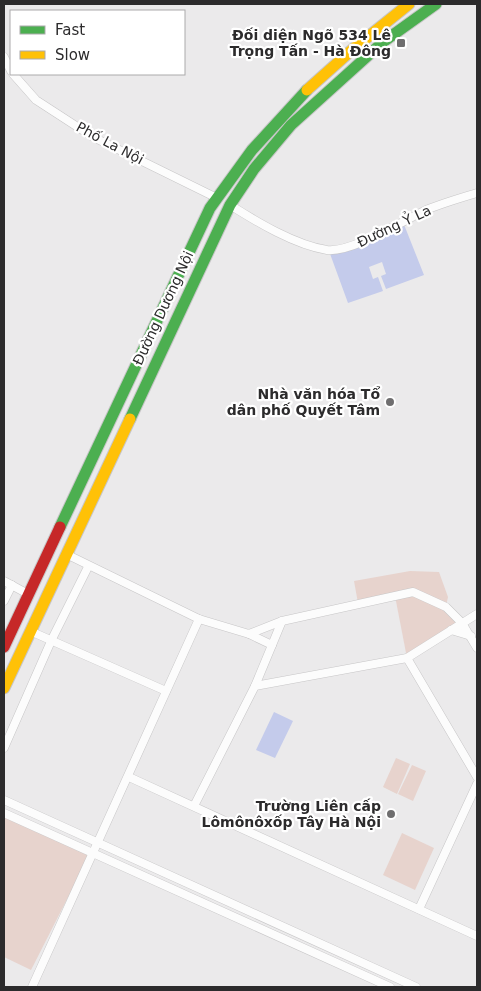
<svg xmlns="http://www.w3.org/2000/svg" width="481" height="991" font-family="'DejaVu Sans',sans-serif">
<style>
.green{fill:#e7d3cd}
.water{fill:#c4cbeb}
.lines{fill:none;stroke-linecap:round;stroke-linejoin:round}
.street-casing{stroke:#c7c6c7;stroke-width:9}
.fast-casing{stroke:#c7c6c7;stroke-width:13}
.slow-casing{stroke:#c7c6c7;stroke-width:13}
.jam-casing{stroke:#c7c6c7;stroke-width:13}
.street{stroke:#fcfcfc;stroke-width:8}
.fast{stroke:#4caf50;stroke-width:11}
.slow{stroke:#ffc107;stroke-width:11}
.jam{stroke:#c62828;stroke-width:11}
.poi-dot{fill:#6f6e6f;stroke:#fff;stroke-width:2}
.labels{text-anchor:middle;stroke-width:4.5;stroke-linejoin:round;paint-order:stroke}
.poi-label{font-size:14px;font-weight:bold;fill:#2c2b2c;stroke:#fff;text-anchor:end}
.street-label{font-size:14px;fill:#2c2b2c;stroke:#fff}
</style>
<rect width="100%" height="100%" fill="#ebeaeb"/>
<g class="green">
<path d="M 410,571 L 439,572 L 448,597 L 446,606 L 413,591 L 358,603 L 354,581 Z"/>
<path d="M 412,593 L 446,608 L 461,623 L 407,658 L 395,596 Z"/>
<path d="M 396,758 L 410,764 L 397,794 L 383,787 Z"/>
<path d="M 412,765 L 426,771 L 413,801 L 398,794 Z"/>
<path d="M 4,816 L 90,854 L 31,970 L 4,957 Z"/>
<path d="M 402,833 L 434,848 L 415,890 L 383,875 Z"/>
</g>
<g class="water">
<path d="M 403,222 L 424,275 L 386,289 L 381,276 L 386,274 L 382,262 L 369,267 L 373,279 L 378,277 L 383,291 L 348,303 L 329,251 Z"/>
<path d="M 274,712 L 293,721 L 275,758 L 256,750 Z"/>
</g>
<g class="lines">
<g class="street-casing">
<g id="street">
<path d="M 4,57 L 11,71"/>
<path d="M 13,74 L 36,100 L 93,137 L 217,198"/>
<path d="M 230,205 C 257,222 295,245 327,250 C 351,253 403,221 426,210 C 443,203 460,198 477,193"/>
<path d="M 66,554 L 199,619 L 249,634 L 282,621 L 413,592 L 446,607 L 462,623 L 477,648"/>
<path d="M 4,581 L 28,594"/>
<path d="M 4,601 L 12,585"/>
<path d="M 451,630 L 471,636"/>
<path d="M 30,631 L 166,691"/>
<path d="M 249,634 L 272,645"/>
<path d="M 407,658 L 477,777"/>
<path d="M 255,686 L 282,621"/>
<path d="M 4,748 L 52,639 L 88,567"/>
<path d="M 129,777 L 477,936"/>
<path d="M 4,800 L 416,987"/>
<path d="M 194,806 L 255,686 L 407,658 L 477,614"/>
<path d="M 4,813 L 390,987"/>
<path d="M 419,909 L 477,784"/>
<path d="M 32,987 L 199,619"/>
</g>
</g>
<g class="fast-casing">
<g id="fast">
<path d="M 130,419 L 230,205 L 254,169 L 291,125 L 383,42 L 436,4"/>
<path d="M 60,527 L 210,208 L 252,150 L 307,90"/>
</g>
</g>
<g class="slow-casing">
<g id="slow">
<path d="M 307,90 L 353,49 L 409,4"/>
<path d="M 4,688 L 130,419"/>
</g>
</g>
<g class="jam-casing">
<path id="jam" d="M 4,647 L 60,527"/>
</g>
<use href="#street" class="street"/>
<use href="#fast" class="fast"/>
<use href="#slow" class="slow"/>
<use href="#jam" class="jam"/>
</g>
<g class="poi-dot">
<rect x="396" y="38" width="10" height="10" rx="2.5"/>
<circle cx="390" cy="402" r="5"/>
<circle cx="391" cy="814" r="5"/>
</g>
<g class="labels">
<g class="poi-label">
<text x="391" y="40">Đối diện Ngõ 534 Lê<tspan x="391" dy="16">Trọng Tấn - Hà Đông</tspan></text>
<text x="380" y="399">Nhà văn hóa Tổ<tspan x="380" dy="16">dân phố Quyết Tâm</tspan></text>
<text x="381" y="811">Trường Liên cấp<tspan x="381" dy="16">Lômônôxốp Tây Hà Nội</tspan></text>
</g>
<g class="street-label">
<text transform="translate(110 143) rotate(28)" y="5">Phố La Nội</text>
<text transform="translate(394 226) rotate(-25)" y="5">Đường Ỷ La</text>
<text transform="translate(163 308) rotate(-65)" y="5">Đường Dương Nội</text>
</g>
</g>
<rect width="481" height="991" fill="none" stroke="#2c2b2c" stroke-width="10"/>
<rect x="10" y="10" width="175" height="65" fill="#ffffff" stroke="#abaaab"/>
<rect x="20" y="26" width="25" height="8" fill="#4caf50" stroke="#abaaab"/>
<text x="55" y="35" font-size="15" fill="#2c2b2c">Fast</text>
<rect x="20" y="51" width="25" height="8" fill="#ffc107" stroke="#abaaab"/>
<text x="55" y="60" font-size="15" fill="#2c2b2c">Slow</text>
</svg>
